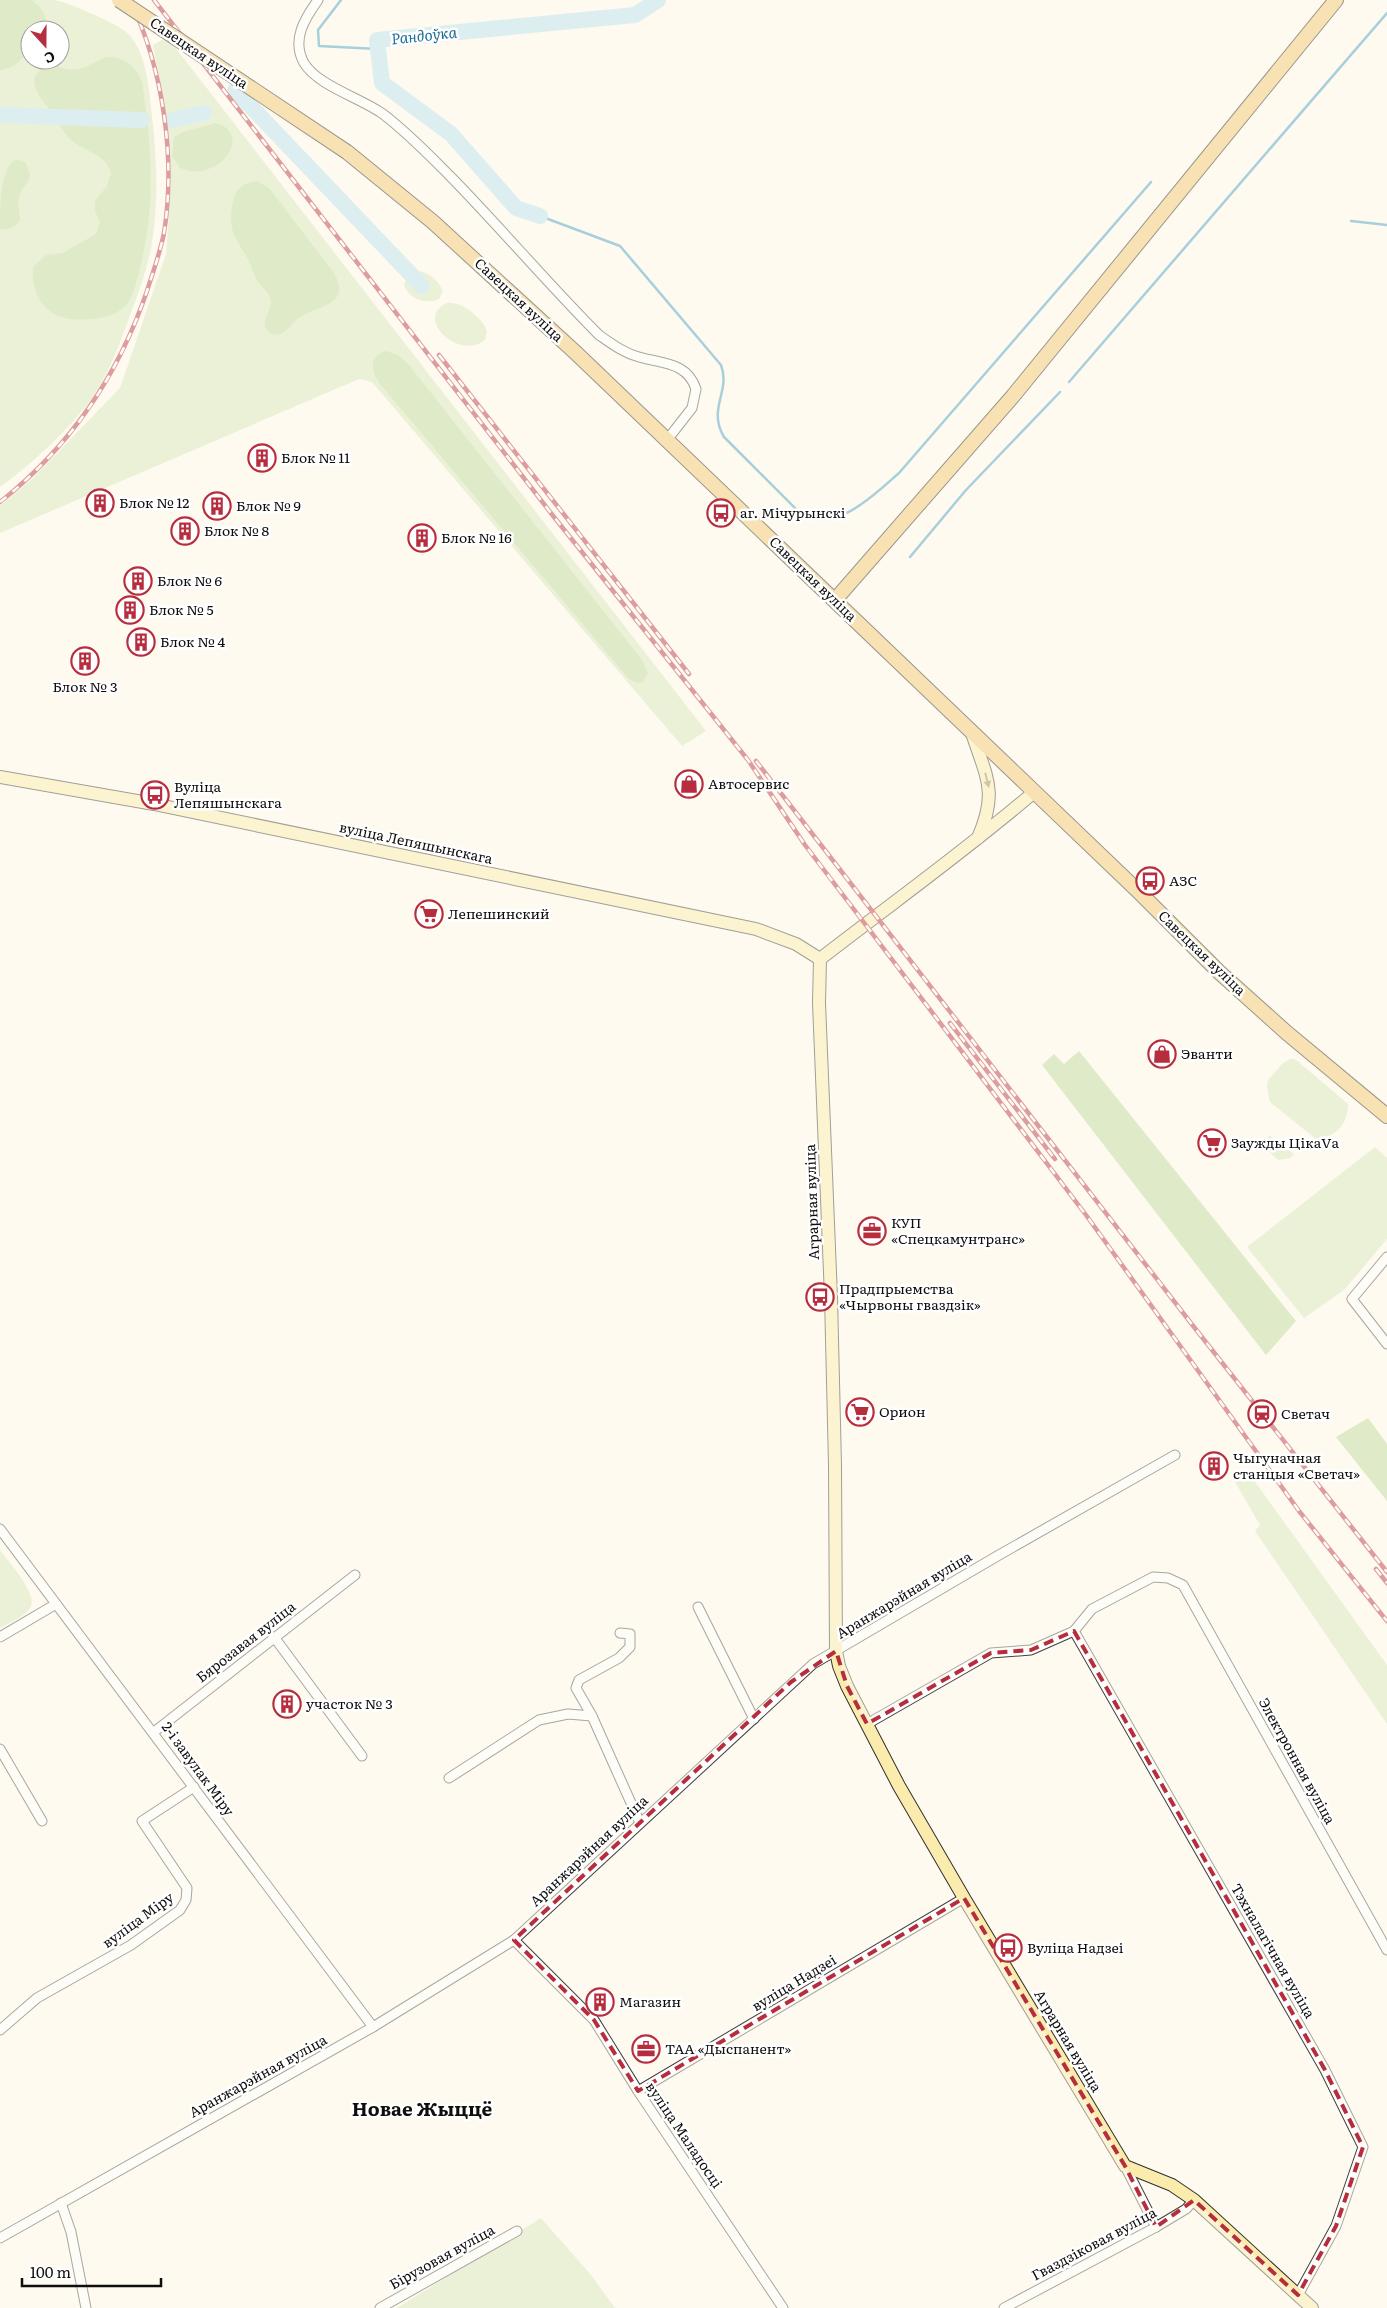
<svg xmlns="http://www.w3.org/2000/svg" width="1387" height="2308" font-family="Literata,serif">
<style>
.green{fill:#d5e7bb;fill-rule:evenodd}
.forest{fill:#bad79b}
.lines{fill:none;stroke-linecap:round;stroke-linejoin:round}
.stream{stroke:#429bc6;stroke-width:2.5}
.river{stroke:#b7e1f3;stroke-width:16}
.street-casing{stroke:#414141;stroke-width:11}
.secondary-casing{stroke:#303030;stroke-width:14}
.primary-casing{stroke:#1f1f1f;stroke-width:16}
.street{stroke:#fff;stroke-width:9}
.secondary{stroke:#fbecae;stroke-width:12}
.primary{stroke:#f1c66c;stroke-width:14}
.rail-casing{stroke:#b62d3e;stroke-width:4.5}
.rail{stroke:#fff;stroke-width:2.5;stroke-dasharray:8;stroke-linecap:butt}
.primary-bridge-casing{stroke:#1f1f1f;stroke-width:16;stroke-linecap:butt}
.primary-bridge{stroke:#f1c66c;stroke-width:14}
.oneway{fill:#908866}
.marked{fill:none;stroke:#b62d3e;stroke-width:4;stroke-dasharray:10 6;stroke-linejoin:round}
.labels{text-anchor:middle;stroke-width:5;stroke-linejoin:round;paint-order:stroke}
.street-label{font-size:14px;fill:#0e0e0e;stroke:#fff}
.poi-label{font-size:14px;fill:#0e0e0e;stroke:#fff;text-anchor:start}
.water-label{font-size:15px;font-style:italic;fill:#1d6d99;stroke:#fff}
.district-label{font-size:19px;font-weight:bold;fill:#0e0e0e;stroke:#fff}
</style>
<rect width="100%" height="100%" fill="#fefaef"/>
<g class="green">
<path d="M 0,0 C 17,0 36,0 53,0 C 66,1 115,23 125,31 C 147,49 149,90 152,116 C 157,159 159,205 151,248 C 146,275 135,301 126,327 C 117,350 108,374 94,395 C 74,425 30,466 0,487 ZM 30,30 L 60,30 L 60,60 L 30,60 Z"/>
<path d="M 167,37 L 706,731 L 682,746 L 372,382 L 359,379 L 0,533 L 0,506 L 31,480 L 120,388 L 166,254 L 171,186 L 165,114 L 153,45 Z"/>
<path d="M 420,271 C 430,273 439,282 443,291 L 439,299 C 426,305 409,299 404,285 L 408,275 Z"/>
<path d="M 447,303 C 461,301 482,317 487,331 L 485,340 C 460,361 413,319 447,303 Z"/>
<path d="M 1290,1059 L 1295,1059 L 1348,1104 C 1348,1125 1336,1135 1317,1140 L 1270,1102 L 1267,1087 L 1268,1080 L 1282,1064 Z"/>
<path d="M 1269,1135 L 1294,1154 L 1290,1158 L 1278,1160 C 1269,1152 1263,1147 1269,1135 Z"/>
<path d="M 1375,1147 L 1387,1158 L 1387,1239 L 1344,1290 L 1304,1318 L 1247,1247 Z"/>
<path d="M 1248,1472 L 1387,1665 L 1387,1724 L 1255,1531 L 1260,1525 L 1235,1482 Z"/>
<path d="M 0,1550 C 8,1561 37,1593 31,1606 C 27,1616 9,1623 0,1628 Z"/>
<path d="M 541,2218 L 591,2275 L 615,2308 L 397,2308 Z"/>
</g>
<g class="forest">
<path d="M 0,0 L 32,0 C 42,8 49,17 44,30 L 30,30 C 30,51 22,67 0,70 Z"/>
<path d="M 107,57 C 121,56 133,63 140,77 C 144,86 144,100 146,110 C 153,163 153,216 140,268 C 137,280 134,294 127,304 C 118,315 103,318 90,319 C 77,320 64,320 53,313 C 38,305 31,283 33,267 L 46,255 L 63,253 L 96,234 L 100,222 L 95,211 L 95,201 L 107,186 L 111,173 C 105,153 85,152 71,140 C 63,132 59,123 53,114 C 43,100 21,80 45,67 C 53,62 59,68 67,69 C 82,72 93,62 107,57 Z"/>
<path d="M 216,123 C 255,134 217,185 180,168 L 172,156 L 174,137 L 183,132 Z"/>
<path d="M 16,159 L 25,162 C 37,182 23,182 19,197 C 17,205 20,213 20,221 C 15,227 7,231 0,229 C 0,209 0,167 16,159 Z"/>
<path d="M 257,181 L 269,188 L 334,273 C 352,305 320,305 300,317 C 291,322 283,342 269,332 C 257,323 275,309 270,297 C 267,291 262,287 258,282 C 254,276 252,268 249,261 C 235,236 227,232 233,201 C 236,188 243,183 257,181 Z"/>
<path d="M 386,351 L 398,355 L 409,365 L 642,660 L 648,673 L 643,682 L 637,683 L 629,679 L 380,384 C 371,371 368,357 386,351 Z"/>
<path d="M 1079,1051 L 1296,1321 L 1266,1355 L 1042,1065 L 1054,1054 L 1064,1064 Z"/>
<path d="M 1368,1418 L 1387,1444 L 1387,1501 L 1336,1437 Z"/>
</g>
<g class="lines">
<g class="stream">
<path d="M 341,0 L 318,30 L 319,46 L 378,49"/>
<path d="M 540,216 L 620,246 L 721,365 C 731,392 707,408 724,437 L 801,514 C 837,533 874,495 899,473 L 1151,182"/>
<path d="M 1351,221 L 1387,225"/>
<path d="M 1069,382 L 1387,13"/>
<path d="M 910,557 L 966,490 L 1060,392"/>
</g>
<g class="river">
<path d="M 235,90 L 422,286"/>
<path d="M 0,115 L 142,120"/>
<path d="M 173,120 L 204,113"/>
<path d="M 540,216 L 516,208 L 451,134 L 382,83 L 377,40 L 635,15 L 658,0"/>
</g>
<g class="street-casing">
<g id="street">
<path d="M 318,0 C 305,18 291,40 304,63 C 318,86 361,98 383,114 C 408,133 429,155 450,176 C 501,228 548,284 599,335 C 612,344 624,353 639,357 C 663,364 687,362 696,389 L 692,408 L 667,440"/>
<path d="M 1387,1257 L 1352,1299 L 1387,1344"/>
<path d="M 0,1529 L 373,2027"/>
<path d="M 698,1607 L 754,1719"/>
<path d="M 1074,1631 L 1325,2070 L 1363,2147 L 1336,2226 L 1298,2295"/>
<path d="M 620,1633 L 630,1634 L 630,1647 L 619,1658 L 579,1680 L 576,1688 L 592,1716 L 640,1823"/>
<path d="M 0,1637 L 56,1604"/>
<path d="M 274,1637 L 362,1756"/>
<path d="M 867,1724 L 991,1653 L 1031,1650 L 1074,1631 L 1092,1609 L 1153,1577 L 1168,1578 L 1183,1585 L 1387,1950"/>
<path d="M 154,1732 L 355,1575"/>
<path d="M 0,1749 L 42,1821"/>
<path d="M 449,1778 L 539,1720 L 568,1714 L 592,1716"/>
<path d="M 514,1940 L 594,2020 L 638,2091 L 783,2308"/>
<path d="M 0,2030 L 37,1998 L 131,1945 L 180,1910 L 186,1900 L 187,1888 L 142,1821 L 194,1787"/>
<path d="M 638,2091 L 964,1898"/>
<path d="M 1125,2166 L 1156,2227"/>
<path d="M 61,2203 L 71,2232 L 86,2308"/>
<path d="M 0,2238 L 373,2027 L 514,1940 L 813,1664 L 999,1555 L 1175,1455"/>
<path d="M 380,2308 L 517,2231"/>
<path d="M 1004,2308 L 1156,2227 L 1186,2209 L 1194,2200"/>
</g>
</g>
<g class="secondary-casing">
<g id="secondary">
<path d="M 972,733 C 987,779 998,792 978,838"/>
<path d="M 0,777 L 154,804 L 756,929 L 796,944 L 820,959"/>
<path d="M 820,959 L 819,1003 L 831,1297 L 835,1465 L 836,1651 L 839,1666 L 847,1686 L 899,1786 L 964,1898 L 1125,2166 L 1172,2185 L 1194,2200 L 1312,2308"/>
<path d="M 820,959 C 891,904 965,851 1033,793"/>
</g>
</g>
<g class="primary-casing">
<g id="primary">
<path d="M 347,152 L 433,222 L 576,353 L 1139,892 L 1219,972 L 1287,1033 L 1387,1116"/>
<path d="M 835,600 L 1013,396 L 1336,0"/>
</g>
</g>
<use href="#street" class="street"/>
<use href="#secondary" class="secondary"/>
<use href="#primary" class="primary"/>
<g class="rail-casing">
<g id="rail">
<path d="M 154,0 L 554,517 L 748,760 L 805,845 L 1086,1215 L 1299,1511 L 1387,1621"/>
<path d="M 439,355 L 689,674"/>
<path d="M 0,502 C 71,446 118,376 147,291 C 153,272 160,253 164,233 C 176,158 163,68 130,0"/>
<path d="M 756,761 L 1194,1327 L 1387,1572"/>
<path d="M 950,1023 L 1055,1159"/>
<path d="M 1376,1569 L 1387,1583"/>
</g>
</g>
<use href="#rail" class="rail"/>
<g class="primary-bridge-casing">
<path id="primary-bridge" d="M 119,0 L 347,152"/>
</g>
<use href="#primary-bridge" class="primary-bridge"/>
</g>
<defs><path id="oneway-solid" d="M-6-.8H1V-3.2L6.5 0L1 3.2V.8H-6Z" transform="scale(1.25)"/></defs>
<use class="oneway" href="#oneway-solid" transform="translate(987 780) rotate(76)"/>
<path d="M0 0H1387V2308H0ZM 1074,1631 L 1325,2070 L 1363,2147 L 1336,2226 L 1298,2295 L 1194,2200 L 1156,2227 L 1125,2166 L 964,1898 L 638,2091 L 594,2020 L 514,1940 L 791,1682 L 836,1651 L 847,1686 L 867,1724 L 991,1653 L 1031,1650 Z" fill="#fefaef" fill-opacity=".55" fill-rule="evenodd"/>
<path class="marked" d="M 1074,1631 L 1325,2070 L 1363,2147 L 1336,2226 L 1298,2295 L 1194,2200 L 1156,2227 L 1125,2166 L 964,1898 L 638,2091 L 594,2020 L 514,1940 L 791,1682 L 836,1651 L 847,1686 L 867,1724 L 991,1653 L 1031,1650 Z"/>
<defs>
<g id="building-ring" transform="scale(1.4375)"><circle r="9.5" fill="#fff" stroke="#b62d3e" stroke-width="1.5"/><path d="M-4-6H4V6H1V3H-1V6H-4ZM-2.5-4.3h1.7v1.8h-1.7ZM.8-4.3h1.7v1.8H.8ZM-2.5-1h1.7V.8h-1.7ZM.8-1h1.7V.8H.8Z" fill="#b62d3e"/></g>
<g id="bus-ring" transform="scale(1.4375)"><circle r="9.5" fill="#fff" stroke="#b62d3e" stroke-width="1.5"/><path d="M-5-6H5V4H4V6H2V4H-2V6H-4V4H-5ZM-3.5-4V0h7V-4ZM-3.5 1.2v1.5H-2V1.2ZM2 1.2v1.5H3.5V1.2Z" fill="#b62d3e"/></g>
<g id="shop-ring" transform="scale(1.4375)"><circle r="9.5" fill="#fff" stroke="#b62d3e" stroke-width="1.5"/><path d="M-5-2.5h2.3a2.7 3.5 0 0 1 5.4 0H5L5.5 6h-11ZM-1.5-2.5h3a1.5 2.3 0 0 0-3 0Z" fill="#b62d3e"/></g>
<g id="supermarket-ring" transform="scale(1.4375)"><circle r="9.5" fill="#fff" stroke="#b62d3e" stroke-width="1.5"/><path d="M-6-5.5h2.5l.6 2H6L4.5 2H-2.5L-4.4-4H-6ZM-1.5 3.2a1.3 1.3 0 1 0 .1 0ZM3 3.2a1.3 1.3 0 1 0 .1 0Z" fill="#b62d3e"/></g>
<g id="office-ring" transform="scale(1.4375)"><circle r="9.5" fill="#fff" stroke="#b62d3e" stroke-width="1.5"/><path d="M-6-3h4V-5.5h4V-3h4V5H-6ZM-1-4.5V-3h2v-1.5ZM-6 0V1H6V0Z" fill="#b62d3e"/></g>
<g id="station-ring" transform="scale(1.4375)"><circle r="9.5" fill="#fff" stroke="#b62d3e" stroke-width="1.5"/><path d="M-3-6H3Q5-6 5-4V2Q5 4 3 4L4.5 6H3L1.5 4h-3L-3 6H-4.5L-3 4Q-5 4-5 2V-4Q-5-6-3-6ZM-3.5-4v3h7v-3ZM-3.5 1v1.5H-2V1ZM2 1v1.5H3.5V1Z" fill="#b62d3e"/></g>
</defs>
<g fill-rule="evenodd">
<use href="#building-ring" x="262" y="458"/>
<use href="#building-ring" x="100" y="503"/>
<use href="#building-ring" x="217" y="506"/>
<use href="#bus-ring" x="721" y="513"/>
<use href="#building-ring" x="185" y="531"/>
<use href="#building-ring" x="422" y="538"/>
<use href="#building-ring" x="138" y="581"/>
<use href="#building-ring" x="130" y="610"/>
<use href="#building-ring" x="141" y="642"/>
<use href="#building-ring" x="85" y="661"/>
<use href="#shop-ring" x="689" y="784"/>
<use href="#bus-ring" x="155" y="795"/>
<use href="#bus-ring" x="1150" y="881"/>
<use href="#supermarket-ring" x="429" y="914"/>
<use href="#shop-ring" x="1162" y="1054"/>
<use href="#supermarket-ring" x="1212" y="1143"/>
<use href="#office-ring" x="872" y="1231"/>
<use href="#bus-ring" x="820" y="1297"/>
<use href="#supermarket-ring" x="860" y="1412"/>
<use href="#station-ring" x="1262" y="1414"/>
<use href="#building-ring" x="1214" y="1466"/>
<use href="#building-ring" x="287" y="1704"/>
<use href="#bus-ring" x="1008" y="1948"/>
<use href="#building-ring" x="600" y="2002"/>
<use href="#office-ring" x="646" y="2049"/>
</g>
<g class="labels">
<g class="street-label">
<text transform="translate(199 53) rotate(34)" y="5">Савецкая вуліца</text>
<text transform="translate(519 300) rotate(43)" y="5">Савецкая вуліца</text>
<text transform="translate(813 579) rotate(44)" y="5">Савецкая вуліца</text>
<text transform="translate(416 843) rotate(12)" y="5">вуліца Лепяшынскага</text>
<text transform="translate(1202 953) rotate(44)" y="5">Савецкая вуліца</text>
<text transform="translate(812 1202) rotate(-92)" y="5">Аграрная вуліца</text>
<text transform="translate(904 1595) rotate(-31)" y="5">Аранжарэйная вуліца</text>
<text transform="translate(246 1642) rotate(-38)" y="5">Бярозавая вуліца</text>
<text transform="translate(1297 1761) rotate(61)" y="5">Электронная вуліца</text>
<text transform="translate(198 1769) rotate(54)" y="5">2-і завулак Міру</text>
<text transform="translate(589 1851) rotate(-43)" y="5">Аранжарэйная вуліца</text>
<text transform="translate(138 1920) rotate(-36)" y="5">вуліца Міру</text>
<text transform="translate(1273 1951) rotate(60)" y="5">Тэхналагічная вуліца</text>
<text transform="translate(794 1983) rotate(-31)" y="5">вуліца Надзеі</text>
<text transform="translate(1068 2041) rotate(59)" y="5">Аграрная вуліца</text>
<text transform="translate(258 2076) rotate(-29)" y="5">Аранжарэйная вуліца</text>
<text transform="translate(684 2135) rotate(56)" y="5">вуліца Маладосці</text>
<text transform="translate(1094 2244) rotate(-28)" y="5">Гваздзіковая вуліца</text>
<text transform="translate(442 2257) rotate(-29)" y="5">Бірузовая вуліца</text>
</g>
<g class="poi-label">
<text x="281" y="463">Блок № 11</text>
<text x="119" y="508">Блок № 12</text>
<text x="236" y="511">Блок № 9</text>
<text x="740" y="518">аг. Мічурынскі</text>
<text x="204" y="536">Блок № 8</text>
<text x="441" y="543">Блок № 16</text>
<text x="157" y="586">Блок № 6</text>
<text x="149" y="615">Блок № 5</text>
<text x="160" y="647">Блок № 4</text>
<text x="85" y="692" text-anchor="middle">Блок № 3</text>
<text x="708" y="789">Автосервис</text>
<text x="174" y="792">Вуліца<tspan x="174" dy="16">Лепяшынскага</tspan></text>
<text x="1169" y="886">АЗС</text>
<text x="448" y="919">Лепешинский</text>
<text x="1181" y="1059">Эванти</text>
<text x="1231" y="1148">Заужды ЦікаVа</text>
<text x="891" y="1228">КУП<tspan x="891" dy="16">«Спецкамунтранс»</tspan></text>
<text x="839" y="1294">Прадпрыемства<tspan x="839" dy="16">«Чырвоны гваздзік»</tspan></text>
<text x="879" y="1417">Орион</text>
<text x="1281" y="1419">Светач</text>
<text x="1233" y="1463">Чыгуначная<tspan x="1233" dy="16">станцыя «Светач»</tspan></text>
<text x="306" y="1709">участок № 3</text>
<text x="1027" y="1953">Вуліца Надзеі</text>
<text x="619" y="2007">Магазин</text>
<text x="665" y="2054">ТАА «Дыспанент»</text>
</g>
<g class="water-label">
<text transform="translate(424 36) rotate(-6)" y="5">Рандоўка</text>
</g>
<g class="district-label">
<text x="422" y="2116">Новае Жыццё</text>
</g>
</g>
<g transform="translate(45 45) rotate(159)"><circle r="24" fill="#ffffff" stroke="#9f9f9f"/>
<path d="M0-4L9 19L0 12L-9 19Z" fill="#b62d3e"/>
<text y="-8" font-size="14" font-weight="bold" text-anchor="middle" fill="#0e0e0e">С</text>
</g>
<path d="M22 2278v8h139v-8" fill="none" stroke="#0e0e0e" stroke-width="2.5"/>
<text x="30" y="2278" font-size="15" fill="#0e0e0e" stroke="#ffffff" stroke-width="4" paint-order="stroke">100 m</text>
</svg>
